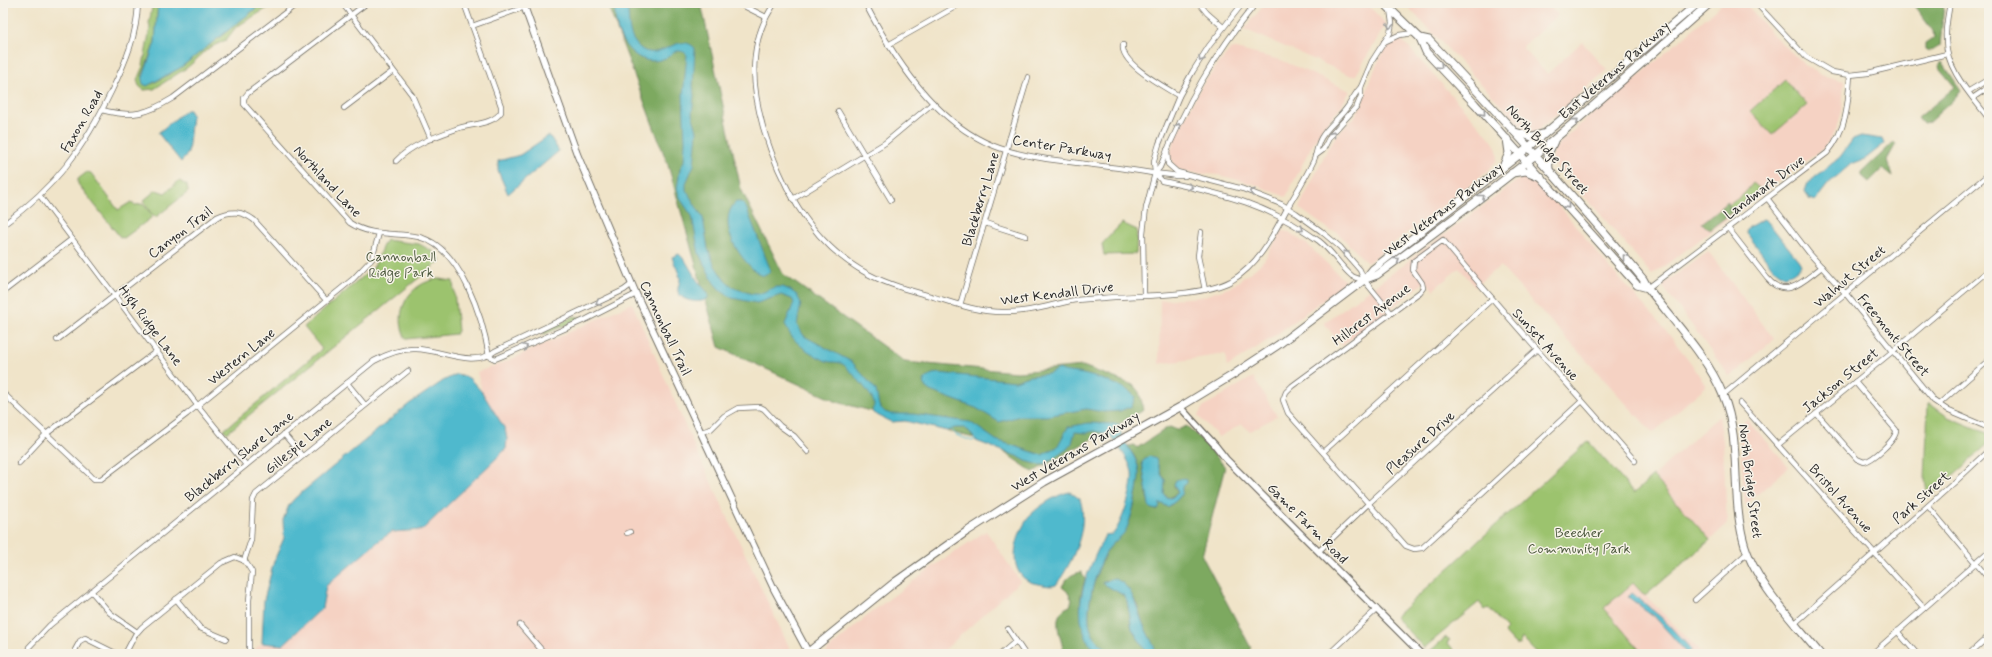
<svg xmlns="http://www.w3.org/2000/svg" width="1992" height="657" font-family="Mynerve,sans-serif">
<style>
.built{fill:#f5d2c3}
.green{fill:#9cc36e;stroke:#64774c}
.forest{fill:#7da961;stroke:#546a46;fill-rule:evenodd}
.water{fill:#50b9cd;stroke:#3e727c}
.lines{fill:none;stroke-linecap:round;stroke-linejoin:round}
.stream{stroke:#50b9cd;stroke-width:1}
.minor-casing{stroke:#706c62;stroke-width:6}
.tertiary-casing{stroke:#706c62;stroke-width:8}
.secondary-casing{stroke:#706c62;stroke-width:8}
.primary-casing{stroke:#706c62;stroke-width:9}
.trunk-casing{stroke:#706c62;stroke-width:9}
.minor{stroke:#fff;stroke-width:4.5}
.tertiary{stroke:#fff;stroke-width:5.5}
.secondary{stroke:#fff;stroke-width:6}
.primary{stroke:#fff;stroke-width:7}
.trunk{stroke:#fff;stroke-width:7}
.oneway{stroke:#a0a0a0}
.labels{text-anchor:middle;stroke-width:3;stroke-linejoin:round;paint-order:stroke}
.street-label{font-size:14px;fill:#2b2b2b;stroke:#f7f3e8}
.park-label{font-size:14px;fill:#4d593f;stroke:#f7f3e8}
</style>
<rect width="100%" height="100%" fill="#f7f3e8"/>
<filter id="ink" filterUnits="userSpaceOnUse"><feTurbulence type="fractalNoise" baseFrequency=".025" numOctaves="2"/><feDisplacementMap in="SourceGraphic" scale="8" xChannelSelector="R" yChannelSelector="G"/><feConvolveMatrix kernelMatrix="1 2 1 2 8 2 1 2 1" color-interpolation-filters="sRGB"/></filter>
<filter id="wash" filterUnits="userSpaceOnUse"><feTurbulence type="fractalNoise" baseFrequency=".012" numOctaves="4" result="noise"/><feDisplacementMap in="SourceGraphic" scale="16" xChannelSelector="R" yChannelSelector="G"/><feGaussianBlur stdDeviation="0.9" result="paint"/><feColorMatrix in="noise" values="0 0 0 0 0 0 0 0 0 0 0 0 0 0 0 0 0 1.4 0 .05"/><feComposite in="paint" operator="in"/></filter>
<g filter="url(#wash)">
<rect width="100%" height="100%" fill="#f0e4c9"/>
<g class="built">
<path d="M 1266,3 L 1366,3 L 1386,24 L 1356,75 L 1352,76 L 1244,29 Z"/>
<path d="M 1404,3 L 1547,3 L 1558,15 L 1522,47 L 1547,74 L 1582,42 L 1607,70 L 1537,131 L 1531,133 L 1525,130 Z"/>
<path d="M 1723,3 L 1745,3 L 1774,36 L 1805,65 L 1821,75 L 1844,81 L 1842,111 L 1837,128 L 1824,148 L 1652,275 L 1595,208 L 1552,162 L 1554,149 L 1568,135 L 1596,111 L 1602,108 Z"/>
<path d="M 1400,38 L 1491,139 L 1496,147 L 1498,154 L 1497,160 L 1487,172 L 1367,263 L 1337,232 L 1331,231 L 1299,208 L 1328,148 L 1336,136 L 1355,116 L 1364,100 L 1370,80 L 1383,51 L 1391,42 Z"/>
<path d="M 1231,48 L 1281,60 L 1350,91 L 1340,108 L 1324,126 L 1311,147 L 1286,197 L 1257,185 L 1219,175 L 1185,172 L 1175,167 L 1170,155 L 1174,140 L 1201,87 Z"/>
<path d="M 1525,177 L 1536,183 L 1562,209 L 1608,266 L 1660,323 L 1691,363 L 1706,386 L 1653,433 L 1500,266 L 1475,286 L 1459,268 L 1433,290 L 1426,281 L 1342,346 L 1324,323 L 1521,178 Z"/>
<path d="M 1282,231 L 1289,232 L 1309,246 L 1344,280 L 1343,285 L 1273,337 L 1227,367 L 1225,354 L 1159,364 L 1160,300 L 1201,297 L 1231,287 L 1256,268 L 1264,260 Z"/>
<path d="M 1708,251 L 1774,339 L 1730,377 L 1662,285 Z"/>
<path d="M 632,303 L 695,448 L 790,649 L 781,654 L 255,654 L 255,649 L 262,643 L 283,645 L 322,608 L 326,586 L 380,540 L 392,532 L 415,532 L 506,449 L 505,430 L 482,392 L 477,372 L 503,363 Z"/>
<path d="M 1253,377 L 1277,416 L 1250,431 L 1242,424 L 1219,437 L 1198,416 L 1203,407 Z"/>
<path d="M 1719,416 L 1723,442 L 1727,524 L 1710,540 L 1653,476 Z"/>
<path d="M 1747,419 L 1789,467 L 1745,505 L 1739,426 Z"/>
<path d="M 986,531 L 1020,581 L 940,654 L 826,654 L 828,650 L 873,611 L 924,573 Z"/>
<path d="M 1633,583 L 1703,654 L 1550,654 L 1594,612 L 1604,608 Z"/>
</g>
<g class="green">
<path d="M 153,3 L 158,3 L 155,42 L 142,76 L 152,84 L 180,68 L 263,3 L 276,3 L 236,27 L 226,40 L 209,48 L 188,67 L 154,89 L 144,90 L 139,86 L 137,80 L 143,66 L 150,28 L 149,23 Z"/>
<path d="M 1785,80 L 1807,105 L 1772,135 L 1750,111 Z"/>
<path d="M 87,172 L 91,173 L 118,210 L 131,202 L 135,205 L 143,204 L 152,215 L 151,218 L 124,238 L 120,237 L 78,184 L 78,179 Z"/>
<path d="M 179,181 L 187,185 L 188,192 L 156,217 L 153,216 L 143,201 L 156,190 L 165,193 Z"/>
<path d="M 1753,183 L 1759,188 L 1755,194 L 1730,214 L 1729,205 L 1744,194 Z"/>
<path d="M 1122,223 L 1137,230 L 1136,254 L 1104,255 L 1102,244 Z"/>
<path d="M 386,240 L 419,244 L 432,251 L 441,260 L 227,433 L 224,430 L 322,349 L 304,327 L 373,268 C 378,260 382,245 386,240 Z"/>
<path d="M 439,279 L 453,281 L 458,331 L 456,334 L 406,339 C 392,312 409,282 439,279 Z"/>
<path d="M 574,316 L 582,318 L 542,335 L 545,331 Z"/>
<path d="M 1928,404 L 1930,404 L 1948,417 L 1989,434 L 1989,443 L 1928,498 L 1925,480 Z"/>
<path d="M 1588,441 L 1634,493 L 1653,476 L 1710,540 L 1645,596 L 1633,583 L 1604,608 L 1643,654 L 1537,654 L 1522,638 L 1519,645 L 1515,644 L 1504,632 L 1507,629 L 1488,608 L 1485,610 L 1479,602 L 1424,648 L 1395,617 Z"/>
<path d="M 1446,637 L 1450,640 L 1447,642 L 1457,654 L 1429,654 L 1429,652 Z"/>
</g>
<g class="forest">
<path d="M 607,3 L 701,3 L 741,189 L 783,274 L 905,362 L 1017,372 L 1083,366 L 1133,385 L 1139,392 L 1144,410 L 1119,424 L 1107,425 L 1104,432 L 1033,472 L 989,442 L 837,402 L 719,347 L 668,165 Z"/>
<path d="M 1912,3 L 1944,3 L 1940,46 C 1935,49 1930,53 1925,49 L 1925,44 L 1934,38 L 1933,31 Z"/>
<path d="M 1942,62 L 1961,90 L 1954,99 L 1928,123 L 1923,124 L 1918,118 L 1955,87 L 1940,69 L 1939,66 Z"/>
<path d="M 1894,142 L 1896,144 L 1887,160 L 1892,177 L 1882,169 L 1869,182 L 1862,176 L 1862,172 Z"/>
<path d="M 1728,202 L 1730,214 L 1709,230 L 1702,223 Z"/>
<path d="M 1187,426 L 1207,445 L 1225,467 L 1202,556 L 1251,648 L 1246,654 L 1157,654 L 1143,624 L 1136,601 L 1106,580 L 1103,583 L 1123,595 L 1127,601 L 1131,625 L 1148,654 L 1112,654 C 1105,646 1097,643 1092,633 C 1082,613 1097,566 1109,548 C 1113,542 1121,537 1125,530 C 1133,518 1141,479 1138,465 C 1136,458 1132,452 1127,446 L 1135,445 L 1137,448 L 1167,428 L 1170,427 L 1177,430 ZM 1146,458 L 1159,470 L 1165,480 L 1164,494 L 1169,498 L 1178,493 L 1174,487 L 1175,482 L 1183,478 C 1181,494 1182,497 1168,507 L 1160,503 L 1157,510 L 1152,509 L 1149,506 L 1142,463 Z"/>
<path d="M 1081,572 L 1085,579 L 1081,594 L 1080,610 L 1096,654 L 1064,654 C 1062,637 1048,614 1070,606 L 1072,600 L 1067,591 L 1062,587 C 1066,578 1071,574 1081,572 Z"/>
</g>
<g class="water">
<path d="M 158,3 L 263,3 L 180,68 L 147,86 L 143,84 L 142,80 L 155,42 Z"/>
<path d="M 614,3 L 625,3 L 627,6 C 629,14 628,23 630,31 C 631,37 635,43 639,47 C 658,65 678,30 695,48 L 693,86 L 694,96 L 692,114 L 697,131 L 694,165 L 686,183 L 686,190 L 703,218 L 708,249 L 715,266 L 723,278 L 734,288 L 752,294 L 759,294 L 775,287 L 783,287 L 790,290 L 797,295 L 801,303 L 797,325 L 804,336 L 852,362 L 876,390 L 879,406 L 885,412 L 891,414 L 913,414 L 970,422 L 996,440 L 1042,455 L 1057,447 L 1068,427 L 1088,423 L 1119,424 C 1120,444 1141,456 1139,477 C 1137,493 1133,513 1127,528 C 1123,537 1114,541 1109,548 C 1097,565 1082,613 1092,633 C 1097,643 1105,646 1112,654 L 1095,653 C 1066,612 1086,575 1105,535 L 1113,534 C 1122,524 1134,486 1132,472 C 1129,458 1117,446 1110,434 L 1093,431 L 1087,433 L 1075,432 L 1072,443 L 1067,449 L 1045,464 L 1040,465 L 1026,461 L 1019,457 L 976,441 L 969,431 L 964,428 L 955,428 L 947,431 L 905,421 L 891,422 L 873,413 C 871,409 874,408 874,404 C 874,396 851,371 844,365 C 838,360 831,364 824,360 C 808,352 791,342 785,324 L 794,303 L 792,299 L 781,295 L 757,303 L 732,298 L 721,291 L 714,283 L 699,254 L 692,216 L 681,200 L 677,189 L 680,169 L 684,161 L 685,141 L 683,95 L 687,55 C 684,51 681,51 676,51 C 671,53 668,58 663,59 C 641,67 623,48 617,28 C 615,20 615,11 614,3 Z"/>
<path d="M 186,110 L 189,110 L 192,115 L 188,153 L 181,162 L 158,133 Z"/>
<path d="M 548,136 L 551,138 L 559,151 L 508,194 L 498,171 L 498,161 L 520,155 Z"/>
<path d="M 1861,136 L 1882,139 L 1884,144 L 1865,159 L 1851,164 L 1829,183 L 1815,201 L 1809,199 L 1805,191 L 1808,183 L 1840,157 L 1853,139 Z"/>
<path d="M 736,202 L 741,202 L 746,207 L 769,266 L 770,272 L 762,276 C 742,264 714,223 736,202 Z"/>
<path d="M 1763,219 L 1767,221 L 1799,261 L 1801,265 C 1797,271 1791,275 1784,276 L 1772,267 L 1746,232 L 1749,227 Z"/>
<path d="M 679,254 L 685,260 L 697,280 L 708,293 L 708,298 C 702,304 684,302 679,294 C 676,289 680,284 680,278 C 679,271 674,264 672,257 Z"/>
<path d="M 1059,369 C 1067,373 1075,372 1083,374 C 1096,377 1128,386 1135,397 L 1132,406 L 1120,411 L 1104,412 L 1086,409 L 1047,416 L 1020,416 L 999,422 L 976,408 L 930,391 L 925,387 L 924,380 L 932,374 L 939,373 L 1015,381 L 1030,376 L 1048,374 Z"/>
<path d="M 457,374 L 469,378 L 482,392 L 505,429 L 507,439 L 506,449 L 422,530 L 392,532 L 380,540 L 326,586 L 322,608 L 283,645 L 262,643 L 264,600 L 274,561 L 284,538 L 283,520 L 289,505 L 295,498 L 409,404 L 443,381 Z"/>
<path d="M 1149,456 L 1156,459 L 1161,474 L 1165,480 L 1164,494 L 1166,497 L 1171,498 L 1178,493 L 1174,484 L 1176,480 L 1183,478 L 1187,480 L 1187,483 L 1182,487 C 1183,498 1175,501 1168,507 L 1160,503 L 1159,508 L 1157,510 L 1152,509 L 1149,506 L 1142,462 Z"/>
<path d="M 1070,492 L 1080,499 C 1089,527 1073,562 1056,585 C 1051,587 1044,585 1038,584 C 1004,579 1014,536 1029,517 C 1035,508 1059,493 1070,492 Z"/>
<path d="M 1113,578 C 1134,585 1136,608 1144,626 C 1148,635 1154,644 1157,654 L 1148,654 L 1132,629 L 1127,601 L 1123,595 L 1102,583 Z"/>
<path d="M 1632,593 L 1662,618 L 1692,650 L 1687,653 L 1654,616 L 1628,597 Z"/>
</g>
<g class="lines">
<path class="stream" d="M 952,430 L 956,435 L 972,441 L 976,439"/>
</g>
</g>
<g filter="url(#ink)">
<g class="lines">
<g class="minor-casing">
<g id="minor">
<path d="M 342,3 L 412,95 L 431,139"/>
<path d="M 367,3 L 248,93 L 244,98 L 244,104 L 350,223 C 371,237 396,232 419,237 C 461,247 483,319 489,356"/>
<path d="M 738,3 L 766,17"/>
<path d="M 775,3 C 748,41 751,84 763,127 C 781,187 811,244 868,274 C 889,285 912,291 934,297 C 956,304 978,312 1002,312 C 1026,313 1047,306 1070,301 C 1081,299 1092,299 1103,298 C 1138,295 1202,297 1231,281 C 1260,264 1274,233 1289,205 C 1298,190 1307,175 1314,160 C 1317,152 1317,145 1321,138 C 1328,126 1340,118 1348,106 C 1353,99 1355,93 1361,87"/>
<path d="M 865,3 C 893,57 935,123 994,146 C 1011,153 1029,156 1047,159 C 1082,164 1117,167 1152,173 C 1160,174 1168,174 1176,176 L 1185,176"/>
<path d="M 1199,3 L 1207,13 L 1223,27"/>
<path d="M 1756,3 L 1806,57 L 1832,72 L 1850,75 L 1868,73 L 1947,54"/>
<path d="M 1950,3 C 1948,15 1945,28 1946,40 C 1946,70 1972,96 1989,119"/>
<path d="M 472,26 L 525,7"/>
<path d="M 1384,42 L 1399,35 L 1414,33"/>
<path d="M 888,45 L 955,7"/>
<path d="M 1123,45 C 1120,64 1165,87 1179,96"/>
<path d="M 1969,91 L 1989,79"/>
<path d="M 1974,97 L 1989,87"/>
<path d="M 344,108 L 393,71"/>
<path d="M 102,110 C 132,118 147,114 173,98 L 298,3"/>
<path d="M 838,111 L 891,200"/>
<path d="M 1167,150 L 1168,164 L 1177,172 L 1243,189 L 1281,204 L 1296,213 L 1321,231 L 1340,247 L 1360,270 L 1364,280 L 1391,313"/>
<path d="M 1315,156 L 1323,150 L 1330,136 L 1357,106 L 1361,96 L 1361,87 L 1372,61 L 1390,33 L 1392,23 L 1390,9"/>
<path d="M 396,161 C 412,144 437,136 459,128 C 472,124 494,124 501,112 L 501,106 L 464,3"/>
<path d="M 1155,173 L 1162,181 L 1167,182 C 1227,195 1267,204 1319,241 C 1332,251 1340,266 1352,276 C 1355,278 1360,279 1364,280"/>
<path d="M 1155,173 L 1160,167 C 1186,104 1213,56 1256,3"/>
<path d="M 40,196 L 194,401 L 246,465"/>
<path d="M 1767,198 L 1810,254 L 1846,294 L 1934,401 L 1949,411 L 1989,428"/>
<path d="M 793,199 L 885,143 L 933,103"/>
<path d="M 985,223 L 1026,236"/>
<path d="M 3,225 C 57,185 83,150 112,90 C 126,61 137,35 138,3"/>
<path d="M 1728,228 L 1767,278 C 1786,301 1804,280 1822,267"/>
<path d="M 1201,232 L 1198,256 L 1205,290"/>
<path d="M 1648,288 L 1827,153 C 1847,129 1848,105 1850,75"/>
<path d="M 3,292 L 72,239"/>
<path d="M 1144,295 L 1143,233 L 1146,208 L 1155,173 L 1154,161 L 1159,144 L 1179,96 L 1193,71 L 1209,46 L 1243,3"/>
<path d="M 960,305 L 1028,77"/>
<path d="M 57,340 L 217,217 C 231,210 242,211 254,220 L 326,300"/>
<path d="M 489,356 L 495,359 L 500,357 L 587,319 L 636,294"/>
<path d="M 347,383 L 365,405"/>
<path d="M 3,393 L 91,476 L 94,479 L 101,479 L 187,414 L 353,279 L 372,259 L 379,233"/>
<path d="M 1723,395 L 1989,174"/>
<path d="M 1582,401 L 1422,548 L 1414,549 L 1406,546 L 1288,413 L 1283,400 L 1286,392 L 1292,386 L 1420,292 L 1423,288 L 1422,283 L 1413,270 L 1414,261 L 1443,240 C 1505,316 1571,387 1635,461"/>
<path d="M 1740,403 L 1924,608"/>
<path d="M 1939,404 L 1989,360"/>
<path d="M 1817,414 L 1857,459 L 1864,462 C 1873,460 1897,439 1896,430 L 1855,382"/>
<path d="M 701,432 L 711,429 L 724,416 L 738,408 L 760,407 L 764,409 L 780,426 L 794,436 L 808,452"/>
<path d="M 284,434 L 302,456"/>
<path d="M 1779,444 L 1893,351 L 1989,270"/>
<path d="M 1323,452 L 1492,299"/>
<path d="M 19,463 L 46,434 L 157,351"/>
<path d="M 1928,506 L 1989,579"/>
<path d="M 627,533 L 630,532"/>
<path d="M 1319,551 L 1368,504 L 1537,350"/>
<path d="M 244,561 L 251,540 L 253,500 L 256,494 L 408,371"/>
<path d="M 91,591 L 110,613 L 137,632"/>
<path d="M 176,599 L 200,628 L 226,639"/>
<path d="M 1695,600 L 1747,553"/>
<path d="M 1794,624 L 1956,481 L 1989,450"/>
<path d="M 520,625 L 545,654"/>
<path d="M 1008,629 L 1025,654"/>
<path d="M 1897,631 L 1917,654"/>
<path d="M 29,647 L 50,625 L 374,361 C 387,354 401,348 416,349 C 441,349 473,369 495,351 L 624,290 L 632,284"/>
<path d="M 78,654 L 75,650 L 80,641 L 85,638 L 117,654"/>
<path d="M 125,654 L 135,635 L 142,627 L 221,563 L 235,557 L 245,561 L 252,572 L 249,600 L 249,654"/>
<path d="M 1001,654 L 1016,641"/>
<path d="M 1329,654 L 1377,609"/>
<path d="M 1872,654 L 1989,551"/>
<path d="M 1969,654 L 1989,636"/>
</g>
</g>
<g class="tertiary-casing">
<path id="tertiary" d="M 1180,407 L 1215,445 L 1226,459 L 1421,654"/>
</g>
<g class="secondary-casing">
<path id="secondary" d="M 523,3 L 577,154 L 636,294 L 774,589 L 808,652"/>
</g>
<g class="primary-casing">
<g id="primary">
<path d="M 1515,132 L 1532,137 L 1542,134"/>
<path d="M 1503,167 L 1509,153 L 1507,139"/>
<path d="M 1549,170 L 1548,154 L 1554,141"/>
<path d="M 1512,173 L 1526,171 L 1541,177"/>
<path d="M 1366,279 L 1377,275 C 1431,235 1486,195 1539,152 C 1597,104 1653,53 1710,3"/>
<path d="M 806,654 L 895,582 L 966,532 L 1044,482 L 1180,407 L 1231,376 L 1278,345 L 1364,280 L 1373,269 L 1529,147 L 1698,3"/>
</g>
</g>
<g class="trunk-casing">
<g id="trunk">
<path d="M 1384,3 L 1420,38 L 1426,52 L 1475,104 L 1637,285 L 1648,288"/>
<path d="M 1420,38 L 1429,40 C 1503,118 1575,197 1643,279 L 1648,288 C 1673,321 1708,357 1723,395 C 1742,441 1731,492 1743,539 C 1753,581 1794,622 1820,654"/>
</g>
</g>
<use href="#minor" class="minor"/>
<use href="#tertiary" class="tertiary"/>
<use href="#secondary" class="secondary"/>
<use href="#primary" class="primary"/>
<use href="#trunk" class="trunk"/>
</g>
<defs><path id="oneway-chevron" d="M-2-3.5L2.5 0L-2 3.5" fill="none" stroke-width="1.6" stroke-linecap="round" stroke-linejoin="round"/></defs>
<g class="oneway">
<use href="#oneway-chevron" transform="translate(1390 26) rotate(98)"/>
<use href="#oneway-chevron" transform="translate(1201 59) rotate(122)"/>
<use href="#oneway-chevron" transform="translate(1440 66) rotate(46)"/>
<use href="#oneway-chevron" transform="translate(1483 113) rotate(48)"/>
<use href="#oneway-chevron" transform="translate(1576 121) rotate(-40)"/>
<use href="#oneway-chevron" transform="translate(1178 126) rotate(-65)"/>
<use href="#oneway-chevron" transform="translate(1333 134) rotate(-51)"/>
<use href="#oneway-chevron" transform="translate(1190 187) rotate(13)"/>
<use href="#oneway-chevron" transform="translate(1252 192) rotate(-161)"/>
<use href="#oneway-chevron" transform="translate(1482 197) rotate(-39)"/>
<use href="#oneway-chevron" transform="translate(1567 206) rotate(48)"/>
<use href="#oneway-chevron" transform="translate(1301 229) rotate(34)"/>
<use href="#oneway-chevron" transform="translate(1345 253) rotate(-132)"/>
<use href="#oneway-chevron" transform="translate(1625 257) rotate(-130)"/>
<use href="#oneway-chevron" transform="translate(1397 260) rotate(-36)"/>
<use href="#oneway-chevron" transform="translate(598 303) rotate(155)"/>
<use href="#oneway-chevron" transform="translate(525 347) rotate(-23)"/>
</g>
</g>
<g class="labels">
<g class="street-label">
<text transform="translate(1614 70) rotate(-41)" y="5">East Veterans Parkway</text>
<text transform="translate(81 121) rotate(-60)" y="5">Faxon Road</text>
<text transform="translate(1062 147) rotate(9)" y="5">Center Parkway</text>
<text transform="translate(1548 149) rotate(48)" y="5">North Bridge Street</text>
<text transform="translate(328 181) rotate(47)" y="5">Northland Lane</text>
<text transform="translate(1764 187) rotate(-37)" y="5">Landmark Drive</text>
<text transform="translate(980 199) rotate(-73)" y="5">Blackberry Lane</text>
<text transform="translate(1443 209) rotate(-37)" y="5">West Veterans Parkway</text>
<text transform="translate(180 232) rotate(-37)" y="5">Canyon Trail</text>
<text transform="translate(1849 276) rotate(-40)" y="5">Walnut Street</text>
<text transform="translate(1057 293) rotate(-7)" y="5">West Kendall Drive</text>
<text transform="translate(1371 314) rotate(-37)" y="5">Hillcrest Avenue</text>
<text transform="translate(151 325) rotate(53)" y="5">High Ridge Lane</text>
<text transform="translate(666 328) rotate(65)" y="5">Cannonball Trail</text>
<text transform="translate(1894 335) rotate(50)" y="5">Freemont Street</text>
<text transform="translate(1546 344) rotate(48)" y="5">Sunset Avenue</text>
<text transform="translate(241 356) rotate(-39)" y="5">Western Lane</text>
<text transform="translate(1840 380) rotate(-39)" y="5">Jackson Street</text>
<text transform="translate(1420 442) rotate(-42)" y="5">Pleasure Drive</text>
<text transform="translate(298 445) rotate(-39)" y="5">Gillespie Lane</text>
<text transform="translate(1075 451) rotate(-30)" y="5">West Veterans Parkway</text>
<text transform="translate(239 456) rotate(-39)" y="5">Blackberry Shore Lane</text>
<text transform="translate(1751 481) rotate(83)" y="5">North Bridge Street</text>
<text transform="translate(1921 497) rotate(-41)" y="5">Park Street</text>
<text transform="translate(1841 498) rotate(48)" y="5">Bristol Avenue</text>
<text transform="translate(1308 523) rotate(45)" y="5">Game Farm Road</text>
</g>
<g class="park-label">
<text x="401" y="261">Cannonball<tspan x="401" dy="16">Ridge Park</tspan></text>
<text x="1579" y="537">Beecher<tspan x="1579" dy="16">Community Park</tspan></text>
</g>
</g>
<rect width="1992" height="657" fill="none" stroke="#f7f3e8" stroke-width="16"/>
</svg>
